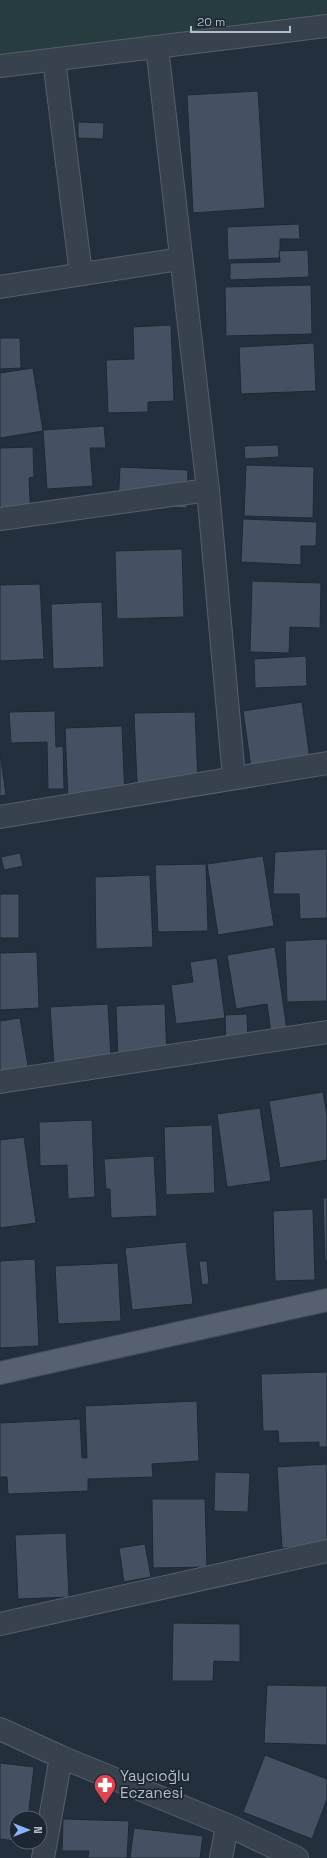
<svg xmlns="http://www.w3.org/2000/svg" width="327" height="1858" font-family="'Space Grotesk',sans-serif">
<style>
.green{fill:#263c3f}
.building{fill:#455162;stroke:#1f2835}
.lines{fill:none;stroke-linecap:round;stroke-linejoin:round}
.minor-casing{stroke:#565f6c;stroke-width:24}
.major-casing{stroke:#414a57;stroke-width:24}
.minor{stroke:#38414e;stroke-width:22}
.major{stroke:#56606e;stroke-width:22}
.labels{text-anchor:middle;stroke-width:3.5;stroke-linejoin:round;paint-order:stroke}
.poi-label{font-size:15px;fill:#b4bcc9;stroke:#1d2633;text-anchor:start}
</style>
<rect width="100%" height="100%" fill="#242f3e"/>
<path class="green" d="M 0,0 L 327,0 L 327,22 L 0,73 Z"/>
<g class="building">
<path d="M 258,91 L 265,208 L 193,213 L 187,95 Z"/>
<path d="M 78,122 L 104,123 L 103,139 L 78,138 Z"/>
<path d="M 299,224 L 300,239 L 280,239 L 280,258 L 228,260 L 227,227 Z"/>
<path d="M 308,250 L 309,277 L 230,280 L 230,263 L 280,262 L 279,251 Z"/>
<path d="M 311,285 L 312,334 L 226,336 L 225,287 Z"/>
<path d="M 171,325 L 174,401 L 148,402 L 148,412 L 108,413 L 106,360 L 134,359 L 133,327 Z"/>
<path d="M 0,338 L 20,338 L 21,368 L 0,369 Z"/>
<path d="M 314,343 L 316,391 L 241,394 L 239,347 Z"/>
<path d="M 33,368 L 43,431 L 0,438 L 0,373 Z"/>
<path d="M 104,426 L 106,448 L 90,448 L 93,486 L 47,489 L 43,430 Z"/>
<path d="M 278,445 L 279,457 L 245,459 L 244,446 Z"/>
<path d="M 33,447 L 34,477 L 29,478 L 31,518 L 0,519 L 0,448 Z"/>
<path d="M 246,465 L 314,467 L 313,518 L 244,516 Z"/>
<path d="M 120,467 L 188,470 L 187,508 L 118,506 Z"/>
<path d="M 243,519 L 317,522 L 316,546 L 301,546 L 301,565 L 241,562 Z"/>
<path d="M 182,549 L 184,617 L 117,619 L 115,551 Z"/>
<path d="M 252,581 L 321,583 L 320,628 L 290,627 L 289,653 L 250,652 Z"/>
<path d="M 40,584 L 44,659 L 0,661 L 0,585 Z"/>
<path d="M 102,602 L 104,667 L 53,669 L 51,604 Z"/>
<path d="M 306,656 L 307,686 L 255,688 L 254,659 Z"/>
<path d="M 302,702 L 312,773 L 253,782 L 243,711 Z"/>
<path d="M 55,711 L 56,747 L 63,746 L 64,789 L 48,789 L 47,742 L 11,743 L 9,712 Z"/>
<path d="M 195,712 L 198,781 L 137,783 L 134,713 Z"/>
<path d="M 122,726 L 125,797 L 68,799 L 65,728 Z"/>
<path d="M 0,752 L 6,795 L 0,796 Z"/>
<path d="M 327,849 L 327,918 L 300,919 L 299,894 L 273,894 L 275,852 Z"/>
<path d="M 20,853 L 23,866 L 4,870 L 1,857 Z"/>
<path d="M 263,856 L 274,926 L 218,935 L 207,864 Z"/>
<path d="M 206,864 L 208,931 L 158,932 L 155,865 Z"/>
<path d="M 150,875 L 153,947 L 96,949 L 95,877 Z"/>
<rect x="0" y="894" width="19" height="44"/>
<path d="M 327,939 L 327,1001 L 287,1002 L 285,941 Z"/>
<path d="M 275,947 L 287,1030 L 271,1033 L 267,1004 L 236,1009 L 227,955 Z"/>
<path d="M 37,952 L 39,1008 L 0,1010 L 0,953 Z"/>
<path d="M 217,958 L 225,1018 L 176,1024 L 171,985 L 193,982 L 190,962 Z"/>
<path d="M 108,1004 L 112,1076 L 55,1079 L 50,1007 Z"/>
<path d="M 165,1004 L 167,1060 L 118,1062 L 116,1006 Z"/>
<path d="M 247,1014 L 248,1044 L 226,1045 L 225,1015 Z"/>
<path d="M 20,1018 L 29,1072 L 0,1077 L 0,1021 Z"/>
<path d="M 323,1092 L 327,1115 L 327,1160 L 280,1168 L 269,1101 Z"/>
<path d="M 260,1108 L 271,1181 L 227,1187 L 217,1114 Z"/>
<path d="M 92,1120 L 95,1197 L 68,1199 L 67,1165 L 40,1166 L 39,1122 Z"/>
<path d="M 212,1125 L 215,1193 L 166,1195 L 164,1127 Z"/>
<path d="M 24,1137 L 36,1223 L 0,1228 L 0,1140 Z"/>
<path d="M 154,1156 L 157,1216 L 111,1218 L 110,1189 L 106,1189 L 104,1159 Z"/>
<path d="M 323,1198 L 327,1198 L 327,1260 L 325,1261 Z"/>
<path d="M 313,1209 L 315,1280 L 275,1281 L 273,1211 Z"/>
<path d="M 186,1242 L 193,1304 L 132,1310 L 125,1248 Z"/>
<path d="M 35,1259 L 39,1346 L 0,1348 L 0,1261 Z"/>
<path d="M 199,1261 L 207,1261 L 209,1284 L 202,1285 Z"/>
<path d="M 118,1263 L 121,1321 L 58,1324 L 55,1266 Z"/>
<path d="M 327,1372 L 327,1447 L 319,1447 L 319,1442 L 279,1443 L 278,1431 L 263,1431 L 261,1374 Z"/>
<path d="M 197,1401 L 199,1461 L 152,1464 L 153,1477 L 88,1479 L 88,1491 L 8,1494 L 7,1477 L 0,1477 L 0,1423 L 80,1419 L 82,1458 L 87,1458 L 85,1406 Z"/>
<path d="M 327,1464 L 327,1545 L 282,1548 L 277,1467 Z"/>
<path d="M 215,1472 L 250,1473 L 248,1512 L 214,1511 Z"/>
<path d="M 152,1499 L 205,1499 L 207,1567 L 153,1568 Z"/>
<path d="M 66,1533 L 69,1597 L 18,1599 L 15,1535 Z"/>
<path d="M 145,1544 L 151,1577 L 124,1582 L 119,1548 Z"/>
<path d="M 173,1623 L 240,1624 L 240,1662 L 214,1661 L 213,1681 L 172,1681 Z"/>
<path d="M 267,1685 L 327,1686 L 327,1745 L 264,1743 Z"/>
<path d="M 265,1755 L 327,1779 L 327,1799 L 312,1839 L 243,1812 Z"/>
<path d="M 0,1763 L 34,1767 L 28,1818 L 16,1818 L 16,1841 L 0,1839 Z"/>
<path d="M 63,1819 L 129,1821 L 127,1858 L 88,1858 L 89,1851 L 62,1851 Z"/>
<path d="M 134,1828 L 203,1836 L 200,1858 L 130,1858 Z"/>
</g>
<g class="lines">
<g class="minor-casing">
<g id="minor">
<path d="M 157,47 L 208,490 L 234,778"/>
<path d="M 54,60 L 81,274"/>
<path d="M 0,66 L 327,26"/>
<path d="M 0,287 L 180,259"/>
<path d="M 0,519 L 208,490"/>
<path d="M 0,817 L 327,763"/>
<path d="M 0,1082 L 327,1032"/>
<path d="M 0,1624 L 327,1551"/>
<path d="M 0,1729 L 61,1757 L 227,1825 L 297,1858"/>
<path d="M 43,1858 L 61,1757"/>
<path d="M 221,1858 L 227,1825"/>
</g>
</g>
<g class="major-casing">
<path id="major" d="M 0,1373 L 327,1300"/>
</g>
<use href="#minor" class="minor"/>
<use href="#major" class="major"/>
</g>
<defs>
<g id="pharmacy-pin" transform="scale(1.15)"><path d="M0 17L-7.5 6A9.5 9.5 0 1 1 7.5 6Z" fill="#e0444e" stroke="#1d2633"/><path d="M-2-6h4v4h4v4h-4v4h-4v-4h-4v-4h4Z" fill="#fff"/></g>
</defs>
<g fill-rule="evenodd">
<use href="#pharmacy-pin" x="105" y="1785"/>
</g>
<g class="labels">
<g class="poi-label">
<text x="120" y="1781">Yaycıoğlu<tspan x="120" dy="17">Eczanesi</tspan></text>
</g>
</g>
<g transform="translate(28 1830) rotate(90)"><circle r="19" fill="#1d2633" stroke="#59626f"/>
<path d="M0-3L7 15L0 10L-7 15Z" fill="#8ab4f8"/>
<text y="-6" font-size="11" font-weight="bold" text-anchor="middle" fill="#b4bcc9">N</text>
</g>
<path d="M191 26v6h99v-6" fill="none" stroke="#b4bcc9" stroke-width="2"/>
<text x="197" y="26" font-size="12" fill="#b4bcc9" stroke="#1d2633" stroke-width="3" paint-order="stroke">20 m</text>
</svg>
